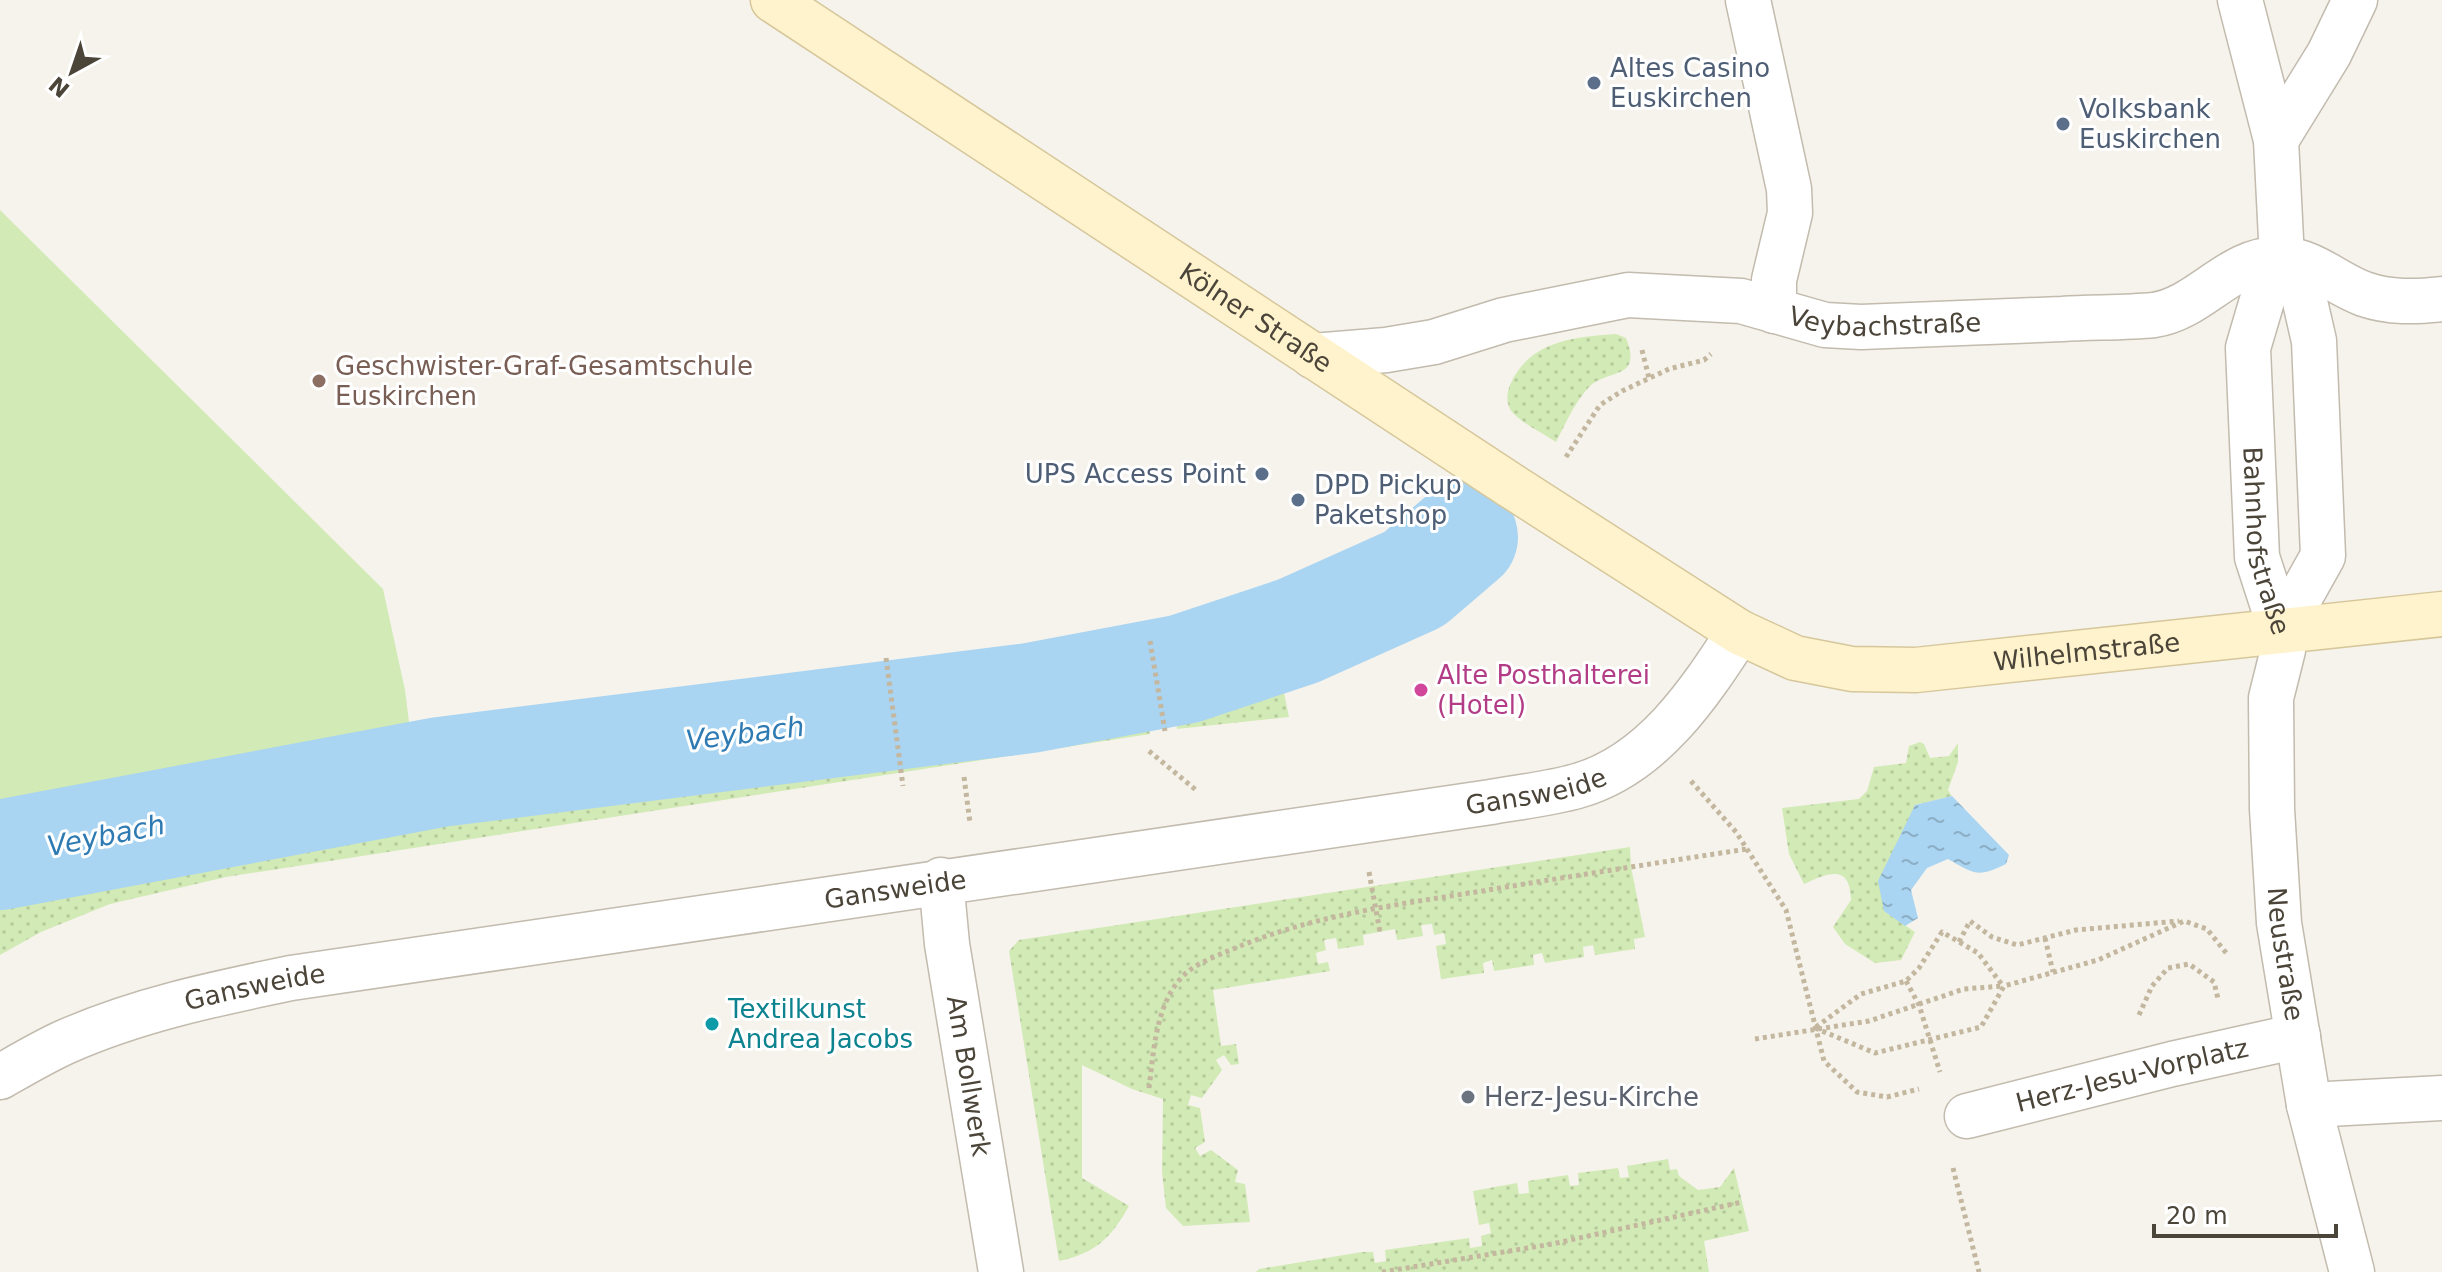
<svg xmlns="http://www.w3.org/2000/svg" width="2442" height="1272" font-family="'DejaVu Sans',sans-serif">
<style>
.grass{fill:url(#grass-dots)}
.pitch{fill:#d2eab5}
.water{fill:url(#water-ripples)}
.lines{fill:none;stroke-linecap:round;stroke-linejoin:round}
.river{stroke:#a9d4f2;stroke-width:110}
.street-casing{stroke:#c2bbae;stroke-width:47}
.secondary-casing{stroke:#d6c79b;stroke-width:47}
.path{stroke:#c4b79f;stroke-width:5;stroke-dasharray:4 4;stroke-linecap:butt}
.street{stroke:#fff;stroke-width:44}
.secondary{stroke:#fff3cd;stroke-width:44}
.service-dot{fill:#5c6f8a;stroke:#fff;stroke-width:3}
.education-dot{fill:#8d6e63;stroke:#fff;stroke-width:3}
.hotel-dot{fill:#d1479c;stroke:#fff;stroke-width:3}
.culture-dot{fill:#0f9aa8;stroke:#fff;stroke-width:3}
.worship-dot{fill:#6b7280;stroke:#fff;stroke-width:3}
.labels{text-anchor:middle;stroke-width:6;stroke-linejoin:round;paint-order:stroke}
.service-label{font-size:26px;fill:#4e5e75;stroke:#fff;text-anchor:start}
.street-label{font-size:26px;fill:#4b4439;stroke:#fff}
.education-label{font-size:26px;fill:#785e54;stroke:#fff;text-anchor:start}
.hotel-label{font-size:26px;fill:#b23c85;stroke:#fff;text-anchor:start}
.culture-label{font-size:26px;fill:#0d838f;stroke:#fff;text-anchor:start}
.worship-label{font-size:26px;fill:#5b616d;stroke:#fff;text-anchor:start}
.water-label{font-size:28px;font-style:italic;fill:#2e7ab2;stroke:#fff}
</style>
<defs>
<pattern id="grass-dots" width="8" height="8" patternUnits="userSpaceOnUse" patternTransform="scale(2)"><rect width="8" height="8" fill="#d2eab5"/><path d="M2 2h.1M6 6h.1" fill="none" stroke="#b6ca9c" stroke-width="1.8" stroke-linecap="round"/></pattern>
<pattern id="water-ripples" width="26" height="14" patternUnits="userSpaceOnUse" patternTransform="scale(2)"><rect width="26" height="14" fill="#a9d4f2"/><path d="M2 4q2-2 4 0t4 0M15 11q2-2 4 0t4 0" fill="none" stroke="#8caec5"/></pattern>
</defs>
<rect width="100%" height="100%" fill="#f6f3ec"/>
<g class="grass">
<path d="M 1616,334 L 1626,338 C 1643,381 1608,368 1589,387 C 1574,403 1566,423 1556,442 C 1543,433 1525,425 1514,414 C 1506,406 1506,395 1510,385 C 1529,341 1573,337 1616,334 Z"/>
<path d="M 1138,652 L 1150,734 L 226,877 L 110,904 L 41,932 L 0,955 L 0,828 L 410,730 L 819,679 Z"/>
<path d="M 1278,664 L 1289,717 L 1177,729 L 1173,694 Z"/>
<path d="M 1920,742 L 1924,744 L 1930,758 L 1949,756 L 1958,743 L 1958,762 L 1948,790 L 1952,796 L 1915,805 L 1884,911 L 1915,932 L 1901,960 L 1875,963 L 1845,944 L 1833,927 L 1851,900 C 1850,863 1828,873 1804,884 L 1789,854 L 1782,808 L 1859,799 L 1867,791 L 1874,767 L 1906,763 L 1909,746 Z"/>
<path d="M 1630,847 L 1631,867 L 1645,937 L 1634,939 L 1635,949 L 1595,955 L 1593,945 L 1583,947 L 1584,957 L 1545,963 L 1542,953 L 1533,955 L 1534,965 L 1494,971 L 1492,960 L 1483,963 L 1484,973 L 1441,979 L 1436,946 L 1446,944 L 1444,933 L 1434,935 L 1432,924 L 1421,925 L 1423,936 L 1397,940 L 1395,929 L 1363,935 L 1364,945 L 1338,949 L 1336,938 L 1324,940 L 1326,950 L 1316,953 L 1318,964 L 1328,962 L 1330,971 L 1213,990 L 1221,1046 L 1236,1044 L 1239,1064 L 1231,1065 L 1224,1055 L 1216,1060 L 1222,1070 L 1202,1098 L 1191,1095 L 1188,1105 L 1200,1108 L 1205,1142 L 1195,1148 L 1200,1156 L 1211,1150 L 1238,1170 L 1235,1182 L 1245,1184 L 1250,1222 L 1183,1226 L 1166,1208 L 1162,1172 L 1163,1099 L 1132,1089 L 1082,1065 L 1082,1178 L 1129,1206 C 1111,1238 1096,1253 1059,1261 L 1009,951 L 1019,940 Z"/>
<path d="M 1668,1159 L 1670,1170 L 1677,1169 L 1679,1176 L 1698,1190 L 1720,1187 L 1734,1168 L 1749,1231 L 1704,1241 L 1709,1272 L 1256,1272 L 1259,1269 L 1362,1252 L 1373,1252 L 1375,1263 L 1386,1261 L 1385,1250 L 1469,1238 L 1470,1248 L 1482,1246 L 1481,1236 L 1491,1233 L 1489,1223 L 1479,1225 L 1473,1191 L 1517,1183 L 1519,1194 L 1529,1193 L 1528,1181 L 1568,1175 L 1570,1186 L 1579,1185 L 1578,1173 L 1618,1168 L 1620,1178 L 1629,1177 L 1627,1166 Z"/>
</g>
<path class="pitch" d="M 0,210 L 383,589 L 405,690 L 410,730 L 0,828 Z"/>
<path class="water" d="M 1952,796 L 2009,855 L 2006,864 C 1978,878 1974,874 1948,859 L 1927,868 L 1911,890 L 1918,918 L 1905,926 L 1884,911 L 1878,881 L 1915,805 Z"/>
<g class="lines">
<path class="river" d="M 0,855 L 440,772 L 1030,698 L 1184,669 L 1298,631 L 1414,579 L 1463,537"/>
<g class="street-casing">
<g id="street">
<path d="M 1748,0 L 1789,189 L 1790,213 L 1774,280 L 1774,311"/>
<path d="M 2240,0 L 2276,140 L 2282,259 L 2303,293 L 2314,341 L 2323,556 L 2281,631"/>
<path d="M 2276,140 L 2329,54 L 2355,0"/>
<path id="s1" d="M 2282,259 L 2263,297 L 2248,348 L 2257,557 L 2281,631 L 2283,650 L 2271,698 L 2272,809 L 2279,923 L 2309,1105 L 2352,1272"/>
<path id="s2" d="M 1313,356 L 1386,350 L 1434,342 L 1504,320 L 1628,295 L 1741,301 L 1825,325 L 1861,327 C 1928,324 1995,322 2062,319 C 2092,317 2124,318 2154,315 C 2201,308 2230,258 2280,259 C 2311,259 2336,284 2364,294 C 2390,303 2415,302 2442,299"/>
<path id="s3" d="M 941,880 L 947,944 L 1001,1272"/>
<path id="s4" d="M 0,1077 C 21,1065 43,1052 65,1042 C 137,1010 214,994 291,978 L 1491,802 C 1519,797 1549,794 1577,786 C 1652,765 1699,694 1739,632"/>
<path d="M 2309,1105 L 2442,1098"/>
<path id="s5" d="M 1967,1116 L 2172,1064 L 2298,1036"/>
</g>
</g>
<g class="secondary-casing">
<g id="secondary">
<path id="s6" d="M 773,0 L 1510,485 L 1739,632 L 1795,658 L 1852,669 L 1916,670 L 2442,614"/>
</g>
</g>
<g class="path">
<path d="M 1642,350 L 1649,378"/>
<path d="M 1566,457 L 1600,405 L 1622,391 L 1669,369 L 1704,360 L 1711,354"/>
<path d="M 1150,641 L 1165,731"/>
<path d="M 886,658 L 903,786"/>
<path d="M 1149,751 L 1196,790"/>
<path d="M 964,777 L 970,823"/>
<path d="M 1691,781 L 1736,832 L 1786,910 L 1824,1061 L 1857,1092 L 1887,1097 L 1919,1089"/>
<path d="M 1369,872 L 1380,932"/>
<path d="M 2045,938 L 2053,972"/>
<path d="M 1959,942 L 1970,921 L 1992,937 L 2017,945 L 2076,930 L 2179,921"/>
<path d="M 1906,981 L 1919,1005 L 1940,1072"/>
<path d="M 2139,1015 L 2152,986 L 2168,968 L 2189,964 L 2214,982 L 2218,999"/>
<path d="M 1816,1027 L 1861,994 L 1906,981 L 1919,968 L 1942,932 L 1978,953 L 2003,986"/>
<path d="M 1815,1028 L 1875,1053 L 1981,1027 L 2004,986 L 2098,960 L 2184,921 L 2207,929 L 2227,954"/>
<path d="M 1755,1039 L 1869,1021 L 1964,989 L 2003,986"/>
<path d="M 1149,1088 C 1154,1050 1156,995 1190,970 C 1202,961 1219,955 1233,949 C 1310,916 1394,905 1476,892 C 1566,877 1656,863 1747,849"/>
<path d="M 1953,1168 L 1979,1272"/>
<path d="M 1382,1272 L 1552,1244 L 1742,1202"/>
</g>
<use href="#street" class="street"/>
<use href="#secondary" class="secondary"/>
</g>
<g class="service-dot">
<circle cx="1594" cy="83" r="8"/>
<circle cx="2063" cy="124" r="8"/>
<circle cx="1262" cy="474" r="8"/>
<circle cx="1298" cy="500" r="8"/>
</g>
<circle class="education-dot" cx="319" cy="381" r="8"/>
<circle class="hotel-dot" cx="1421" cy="690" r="8"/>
<circle class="culture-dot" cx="712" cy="1024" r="8"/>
<circle class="worship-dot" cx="1468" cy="1097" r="8"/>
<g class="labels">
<g class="service-label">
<text x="1610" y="77">Altes Casino<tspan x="1610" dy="30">Euskirchen</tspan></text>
<text x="2079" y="118">Volksbank<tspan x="2079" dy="30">Euskirchen</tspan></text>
<text x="1246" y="483" text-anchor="end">UPS Access Point</text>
<text x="1314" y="494">DPD Pickup<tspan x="1314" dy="30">Paketshop</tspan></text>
</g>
<g class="street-label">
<text dy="9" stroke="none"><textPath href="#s6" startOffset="578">Kölner Straße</textPath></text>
<text dy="9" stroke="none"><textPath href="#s2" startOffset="582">Veybachstraße</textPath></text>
<text dy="9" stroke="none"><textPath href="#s1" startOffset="290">Bahnhofstraße</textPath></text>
<text dy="9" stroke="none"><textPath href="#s6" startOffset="1510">Wilhelmstraße</textPath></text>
<text dy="9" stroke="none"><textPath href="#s4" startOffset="1568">Gansweide</textPath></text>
<text dy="9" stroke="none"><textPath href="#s4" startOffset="920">Gansweide</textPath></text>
<text dy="9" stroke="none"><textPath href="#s1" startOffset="708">Neustraße</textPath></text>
<text dy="9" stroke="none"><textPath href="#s4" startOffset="272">Gansweide</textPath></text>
<text dy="9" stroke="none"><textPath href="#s5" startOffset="170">Herz-Jesu-Vorplatz</textPath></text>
<text dy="9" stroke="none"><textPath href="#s3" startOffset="198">Am Bollwerk</textPath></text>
</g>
<g class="education-label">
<text x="335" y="375">Geschwister-Graf-Gesamtschule<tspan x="335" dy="30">Euskirchen</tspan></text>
</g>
<g class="hotel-label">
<text x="1437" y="684">Alte Posthalterei<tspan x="1437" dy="30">(Hotel)</tspan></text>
</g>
<g class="culture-label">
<text x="728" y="1018">Textilkunst<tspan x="728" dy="30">Andrea Jacobs</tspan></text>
</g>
<g class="worship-label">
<text x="1484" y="1106">Herz-Jesu-Kirche</text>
</g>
<g class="water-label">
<text transform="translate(745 733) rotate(-7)" y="10">Veybach</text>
<text transform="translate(106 835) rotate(-11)" y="10">Veybach</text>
</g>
</g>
<g transform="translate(72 72) rotate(220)" stroke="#ffffff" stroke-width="6" paint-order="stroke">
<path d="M0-6L14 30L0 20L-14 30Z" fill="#4b4439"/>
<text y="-12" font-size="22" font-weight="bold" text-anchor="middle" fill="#4b4439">N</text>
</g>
<path d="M2154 1224v12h182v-12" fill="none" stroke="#4b4439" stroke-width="4"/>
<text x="2166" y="1224" font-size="24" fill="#4b4439" stroke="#ffffff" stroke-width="6" paint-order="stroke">20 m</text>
</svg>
